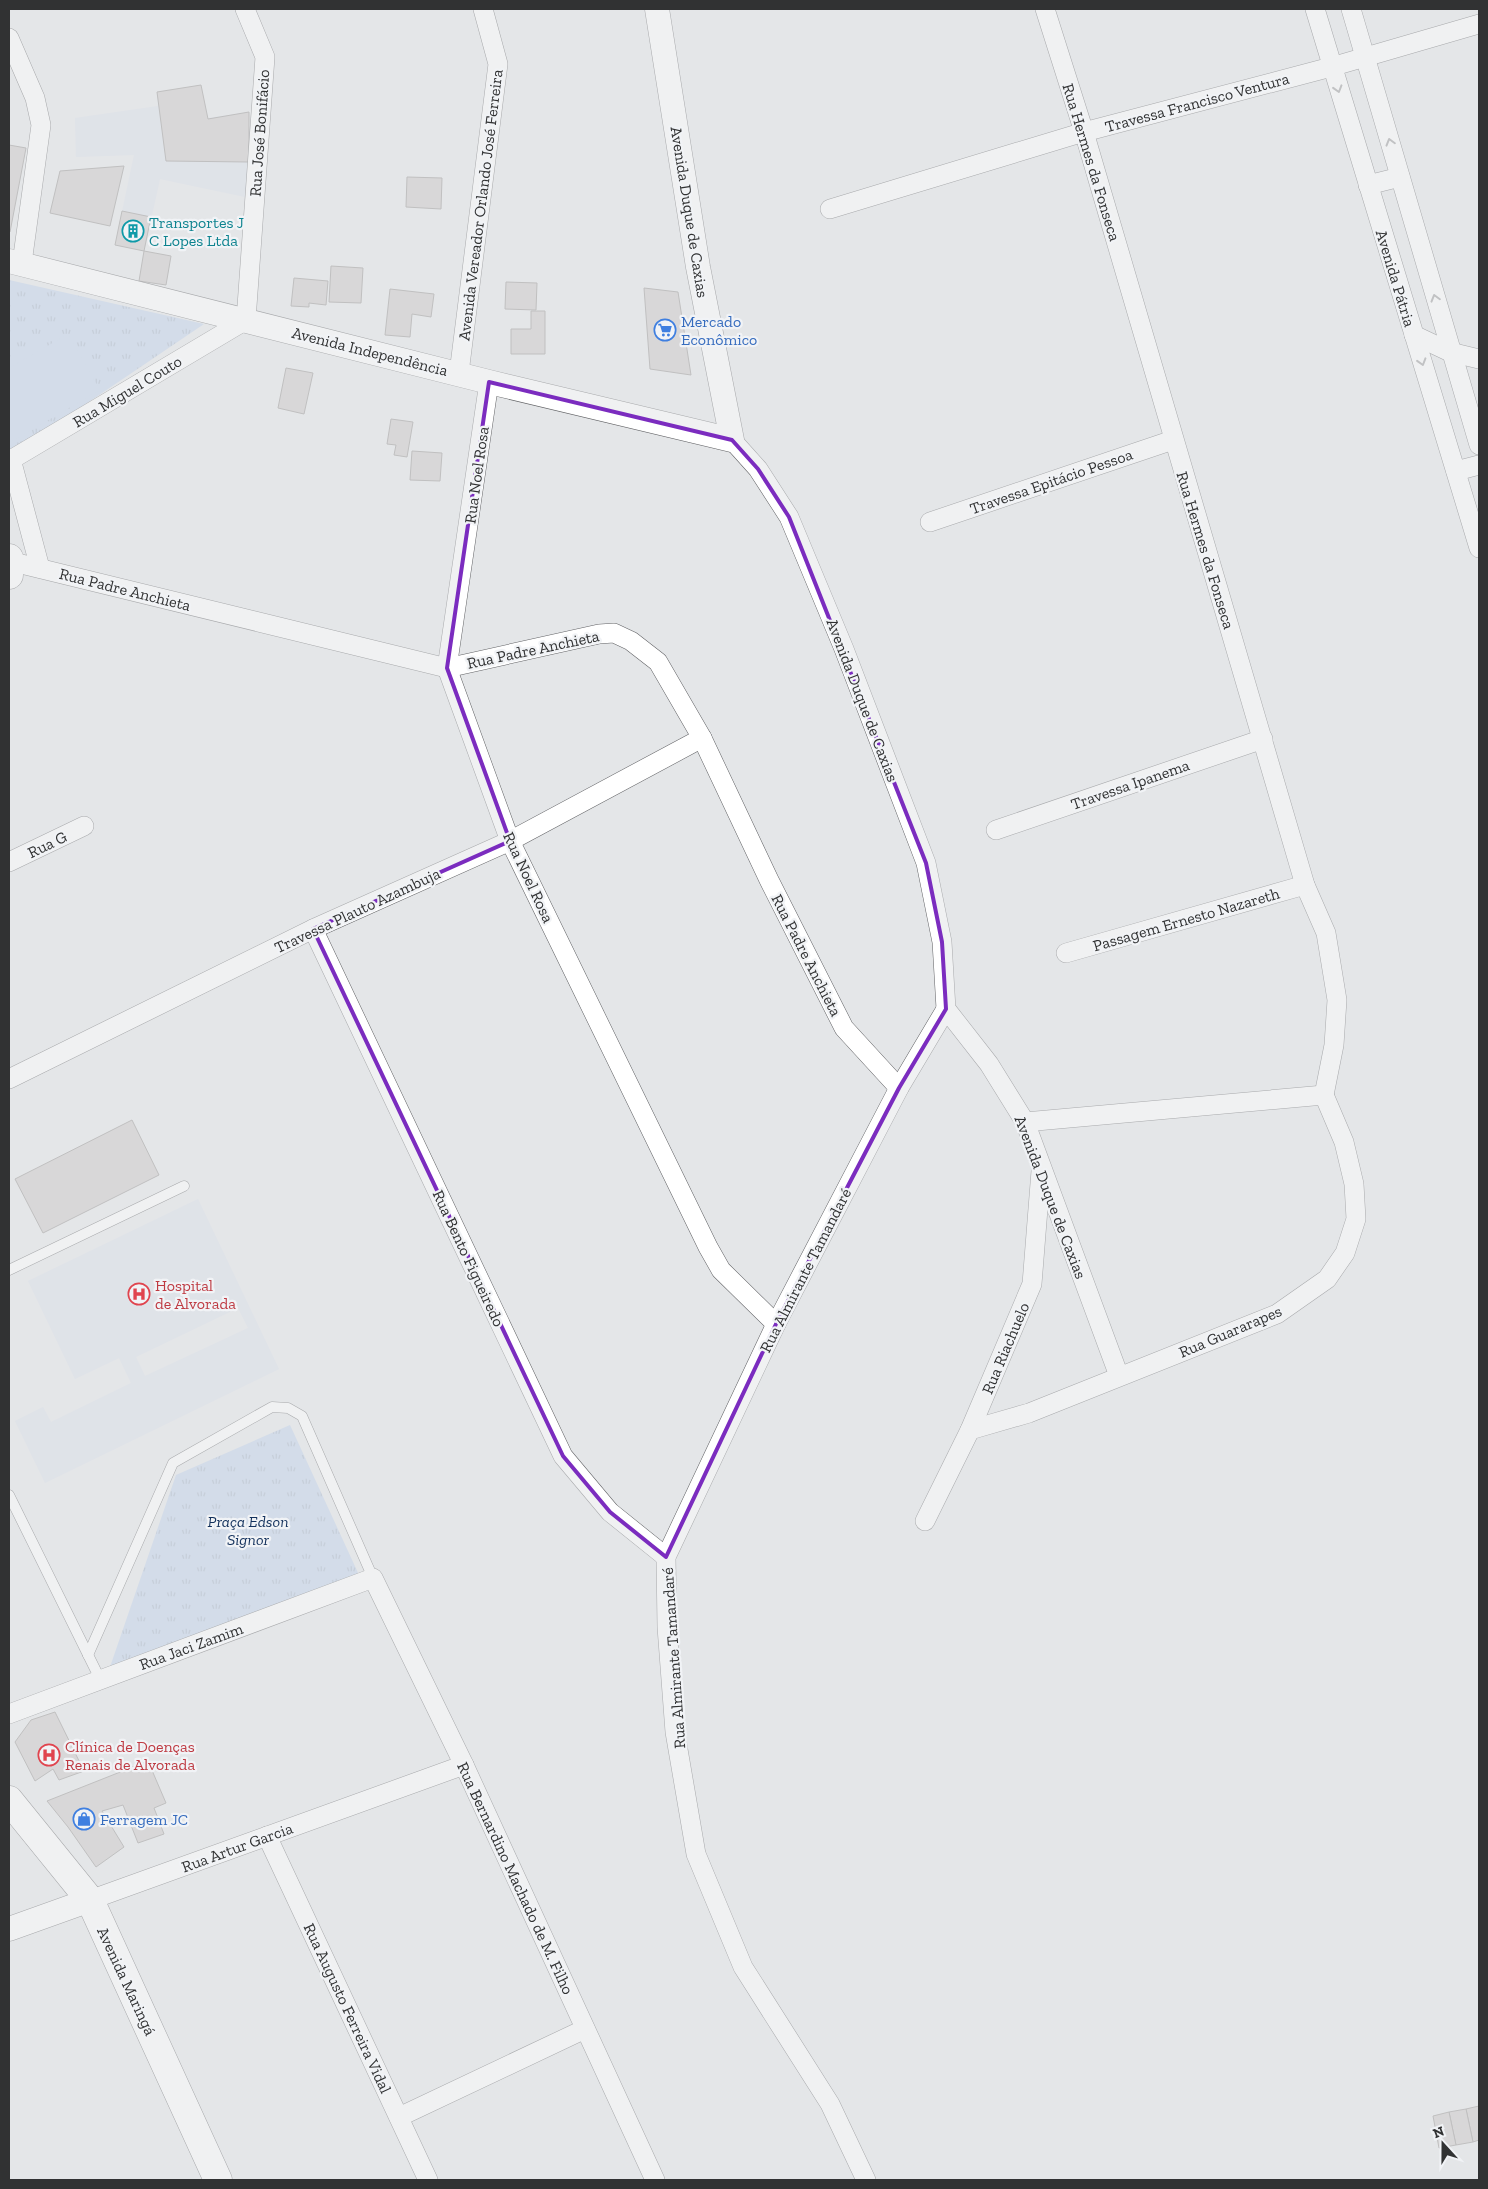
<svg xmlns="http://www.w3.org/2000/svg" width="1488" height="2189" font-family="'Zilla Slab',serif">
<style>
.built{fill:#d9dfe9;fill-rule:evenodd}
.grass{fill:url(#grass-tufts)}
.pitch{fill:#bed0ea}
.building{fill:#cac6c5;stroke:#959291}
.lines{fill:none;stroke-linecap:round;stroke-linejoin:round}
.service-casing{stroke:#616265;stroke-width:11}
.minor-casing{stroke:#616265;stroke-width:20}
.tertiary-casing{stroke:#616265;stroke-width:25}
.secondary-casing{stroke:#616265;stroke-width:29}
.service{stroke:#fff;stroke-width:10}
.minor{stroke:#fff;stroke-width:19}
.tertiary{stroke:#fff;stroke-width:24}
.secondary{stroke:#fff;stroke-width:28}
.oneway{stroke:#989899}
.marked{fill:none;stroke:#7b2cbf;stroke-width:4;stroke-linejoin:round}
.labels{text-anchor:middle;stroke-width:4.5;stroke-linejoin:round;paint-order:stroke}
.street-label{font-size:16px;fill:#313233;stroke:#f1f3f6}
.culture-label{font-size:16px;fill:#0d838f;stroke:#f1f3f6;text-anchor:start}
.shop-label{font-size:16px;fill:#366cbe;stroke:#f1f3f6;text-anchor:start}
.health-label{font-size:16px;fill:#be3a42;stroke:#f1f3f6;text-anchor:start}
.park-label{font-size:16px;font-style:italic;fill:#13315c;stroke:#f1f3f6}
</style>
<defs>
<pattern id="grass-tufts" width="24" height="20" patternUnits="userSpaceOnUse" patternTransform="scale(1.25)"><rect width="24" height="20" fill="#bed0ea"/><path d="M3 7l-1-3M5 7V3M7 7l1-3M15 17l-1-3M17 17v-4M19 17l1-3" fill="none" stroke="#a4b3c9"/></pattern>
</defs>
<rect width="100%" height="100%" fill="#e4e6e8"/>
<g class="built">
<path d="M 201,85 L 208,118 L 249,112 L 249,162 L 245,197 L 160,179 L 144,251 L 115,245 L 134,155 L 76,157 L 75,118 L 158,106 L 157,92 Z"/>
<path d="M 198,1199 L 279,1369 L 45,1483 L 15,1421 L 43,1407 L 51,1422 L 131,1383 L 119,1358 L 75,1379 L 28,1281 ZM 238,1308 L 248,1328 L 145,1376 L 136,1357 Z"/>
</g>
<g class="grass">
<path d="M 9,280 L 204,324 L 9,456 Z"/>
<path d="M 290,1425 L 359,1575 L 110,1667 L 176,1475 Z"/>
</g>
<path class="pitch" d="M 68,334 L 100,390 L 9,443 L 9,368 Z"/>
<g class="building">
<path d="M 201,85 L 208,119 L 249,112 L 249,162 L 166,161 L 157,92 Z"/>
<path d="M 9,145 L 26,148 L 10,232 L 9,231 Z"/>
<path d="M 124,166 L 110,226 L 50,213 L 60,171 Z"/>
<path d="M 407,177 L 442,178 L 441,209 L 406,207 Z"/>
<path d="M 122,211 L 151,217 L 144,251 L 115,245 Z"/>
<path d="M 144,251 L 171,256 L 166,285 L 139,281 Z"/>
<path d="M 331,266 L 363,268 L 361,303 L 329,302 Z"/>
<path d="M 294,278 L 328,281 L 326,305 L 309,303 L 309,307 L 291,306 Z"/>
<path d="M 506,282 L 537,283 L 536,310 L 505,309 Z"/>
<path d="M 644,288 L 678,292 L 691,375 L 650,369 Z"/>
<path d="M 390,289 L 434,294 L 431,317 L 412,314 L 410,337 L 385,335 Z"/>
<path d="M 531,311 L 545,311 L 545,354 L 511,354 L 511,329 L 531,329 Z"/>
<path d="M 286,368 L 313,373 L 304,414 L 278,408 Z"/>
<path d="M 391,419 L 413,422 L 407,457 L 394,455 L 396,445 L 387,444 Z"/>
<path d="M 412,451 L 442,453 L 440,481 L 410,480 Z"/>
<path d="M 132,1120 L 159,1175 L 43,1233 L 15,1179 Z"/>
<path d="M 55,1712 L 84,1771 L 59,1780 L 53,1769 L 35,1781 L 15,1742 L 31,1720 Z"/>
<path d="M 148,1761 L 166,1803 L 154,1808 L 164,1834 L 138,1843 L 123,1805 L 102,1811 L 124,1847 L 96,1867 L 68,1827 L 47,1801 Z"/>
<path d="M 1479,2106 L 1479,2140 L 1473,2142 L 1466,2109 Z"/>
<path d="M 1466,2109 L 1473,2142 L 1456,2145 L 1449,2112 Z"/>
<path d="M 1449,2112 L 1456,2145 L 1439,2148 L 1433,2116 Z"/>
</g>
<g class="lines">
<g class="service-casing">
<g id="service">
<path d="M 9,1270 L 184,1186"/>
<path d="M 9,1495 L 100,1679"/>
<path d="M 88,1655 L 173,1463 L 272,1407 L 288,1408 L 302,1416 L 373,1578"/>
</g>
</g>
<g class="minor-casing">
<g id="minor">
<path d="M 1045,9 L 1084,132 L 1305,885 L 1326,933 L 1337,1000 L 1334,1045 L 1324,1095"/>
<path d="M 1315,9 L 1479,548"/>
<path d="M 1351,9 L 1479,445"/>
<path d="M 9,38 L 35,98 L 41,125 L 22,263"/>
<path d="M 1368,185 L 1400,177"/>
<path d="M 830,209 L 1084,132 L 1331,67 L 1479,24"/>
<path d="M 1414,335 L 1450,352 L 1479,359"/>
<path d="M 459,373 L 498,64 L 483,9"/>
<path d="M 489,382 L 447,668 L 510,841 L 708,1247 L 721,1270 L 776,1324"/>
<path d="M 732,440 L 758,469 L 789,517 L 844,649 L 926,863 L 942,942 L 946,1009 L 989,1064 L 1025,1122 L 1119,1376"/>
<path d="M 11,459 L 40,568"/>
<path d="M 9,461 L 246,320 L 265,57 L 245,9"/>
<path d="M 1456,471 L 1479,465"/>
<path d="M 930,522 L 1173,440"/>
<path d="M 9,561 L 447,668 L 599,634 L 614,633 L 631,641 L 658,662 L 702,738 L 769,880 L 844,1028 L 899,1088"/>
<path d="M 996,830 L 1263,739"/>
<path d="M 9,862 L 84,826"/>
<path d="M 313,929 L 563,1456 L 610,1512 L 666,1557"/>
<path d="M 1066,953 L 1305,885"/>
<path d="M 9,1079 L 313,929 L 510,841 L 702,738"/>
<path d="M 970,1430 L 1029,1413 L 1277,1314 L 1327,1279 L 1345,1253 L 1356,1219 L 1354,1184 L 1344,1142 L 1324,1095 L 1025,1122"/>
<path d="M 925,1521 L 970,1430 L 1032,1284 L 1041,1171"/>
<path d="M 9,1714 L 373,1578 L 464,1765 L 655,2180"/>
<path d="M 267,1836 L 428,2180"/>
<path d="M 90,1900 L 464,1765"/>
<path d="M 399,2117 L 585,2029"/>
<path d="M 866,2180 L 830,2104 L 743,1967 L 696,1854 L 675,1732 L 667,1627 L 666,1557 L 776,1324 L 899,1088 L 946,1009"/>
</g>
</g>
<g class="tertiary-casing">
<g id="tertiary">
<path d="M 9,261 L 489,382 L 732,440 L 698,267 L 657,9"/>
<path d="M 9,1929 L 90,1900"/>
</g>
</g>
<g class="secondary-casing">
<g id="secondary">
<path d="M 9,558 L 9,575"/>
<path d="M 9,1800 L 90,1900 L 218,2180"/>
</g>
</g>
<use href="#service" class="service"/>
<use href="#minor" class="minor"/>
<use href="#tertiary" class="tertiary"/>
<use href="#secondary" class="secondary"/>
</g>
<defs><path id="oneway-chevron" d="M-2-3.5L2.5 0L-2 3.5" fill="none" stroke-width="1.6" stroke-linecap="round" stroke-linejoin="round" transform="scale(1.25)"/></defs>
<g class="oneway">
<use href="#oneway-chevron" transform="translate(1338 89) rotate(73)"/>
<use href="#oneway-chevron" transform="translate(1390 142) rotate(-106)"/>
<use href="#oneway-chevron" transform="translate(1435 298) rotate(-106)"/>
<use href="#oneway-chevron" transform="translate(1422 362) rotate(73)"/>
</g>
<path d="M0 0H1488V2189H0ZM 489,382 L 732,440 L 758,469 L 789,517 L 926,863 L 942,942 L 946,1009 L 899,1088 L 776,1324 L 666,1557 L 610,1512 L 563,1456 L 313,929 L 510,841 L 447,668 Z" fill="#e4e6e8" fill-opacity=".55" fill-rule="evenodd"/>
<path class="marked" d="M 489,382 L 732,440 L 758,469 L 789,517 L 926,863 L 942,942 L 946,1009 L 899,1088 L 776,1324 L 666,1557 L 610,1512 L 563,1456 L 313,929 L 510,841 L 447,668 Z"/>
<defs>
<g id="building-ring" transform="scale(1.125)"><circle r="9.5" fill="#f1f3f6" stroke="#0f9aa8" stroke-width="1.5"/><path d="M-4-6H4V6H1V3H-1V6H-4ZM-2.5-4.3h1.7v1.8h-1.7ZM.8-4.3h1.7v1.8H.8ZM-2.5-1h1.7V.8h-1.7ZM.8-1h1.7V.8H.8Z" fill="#0f9aa8"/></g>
<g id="supermarket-ring" transform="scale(1.125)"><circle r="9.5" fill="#f1f3f6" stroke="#3f7fe0" stroke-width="1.5"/><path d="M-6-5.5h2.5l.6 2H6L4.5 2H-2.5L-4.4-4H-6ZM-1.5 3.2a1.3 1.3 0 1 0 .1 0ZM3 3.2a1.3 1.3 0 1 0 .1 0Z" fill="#3f7fe0"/></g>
<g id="hospital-ring" transform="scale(1.125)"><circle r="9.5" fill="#f1f3f6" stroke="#e0444e" stroke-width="1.5"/><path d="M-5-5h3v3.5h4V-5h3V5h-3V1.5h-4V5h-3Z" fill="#e0444e"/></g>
<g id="shop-ring" transform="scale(1.125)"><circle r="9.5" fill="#f1f3f6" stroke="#3f7fe0" stroke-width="1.5"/><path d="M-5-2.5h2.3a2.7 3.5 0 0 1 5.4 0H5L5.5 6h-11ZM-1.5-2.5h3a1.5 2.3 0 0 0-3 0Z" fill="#3f7fe0"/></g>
</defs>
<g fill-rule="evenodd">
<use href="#building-ring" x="133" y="231"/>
<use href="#supermarket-ring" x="665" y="330"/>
<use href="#hospital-ring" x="139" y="1294"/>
<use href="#hospital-ring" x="49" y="1755"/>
<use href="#shop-ring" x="84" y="1819"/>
</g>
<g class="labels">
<g class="street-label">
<text transform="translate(1197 102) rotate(-15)" y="6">Travessa Francisco Ventura</text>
<text transform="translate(259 133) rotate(-86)" y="6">Rua José Bonifácio</text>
<text transform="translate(1092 162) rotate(73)" y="6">Rua Hermes da Fonseca</text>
<text transform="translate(480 205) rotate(-83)" y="6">Avenida Vereador Orlando José Ferreira</text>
<text transform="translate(690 212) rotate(81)" y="6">Avenida Duque de Caxias</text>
<text transform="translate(1396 278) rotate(73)" y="6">Avenida Pátria</text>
<text transform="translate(370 351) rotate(14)" y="6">Avenida Independência</text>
<text transform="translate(127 391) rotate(-31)" y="6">Rua Miguel Couto</text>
<text transform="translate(476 475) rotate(-82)" y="6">Rua Noel Rosa</text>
<text transform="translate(1051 481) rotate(-19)" y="6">Travessa Epitácio Pessoa</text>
<text transform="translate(1206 550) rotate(73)" y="6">Rua Hermes da Fonseca</text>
<text transform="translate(125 589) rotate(14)" y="6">Rua Padre Anchieta</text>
<text transform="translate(533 649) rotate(-12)" y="6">Rua Padre Anchieta</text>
<text transform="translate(863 700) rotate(69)" y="6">Avenida Duque de Caxias</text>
<text transform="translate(1130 784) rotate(-19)" y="6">Travessa Ipanema</text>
<text transform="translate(47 844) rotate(-26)" y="6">Rua G</text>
<text transform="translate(529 877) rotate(65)" y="6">Rua Noel Rosa</text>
<text transform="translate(357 910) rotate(-25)" y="6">Travessa Plauto Azambuja</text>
<text transform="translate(1186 919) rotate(-16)" y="6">Passagem Ernesto Nazareth</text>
<text transform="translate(807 955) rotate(63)" y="6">Rua Padre Anchieta</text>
<text transform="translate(1051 1197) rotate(69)" y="6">Avenida Duque de Caxias</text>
<text transform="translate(469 1258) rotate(65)" y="6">Rua Bento Figueiredo</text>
<text transform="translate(805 1270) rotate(-63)" y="6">Rua Almirante Tamandaré</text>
<text transform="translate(1230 1331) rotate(-23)" y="6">Rua Guararapes</text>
<text transform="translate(1005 1348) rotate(-67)" y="6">Rua Riachuelo</text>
<text transform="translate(191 1646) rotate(-20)" y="6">Rua Jaci Zamim</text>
<text transform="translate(673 1658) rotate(-94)" y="6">Rua Almirante Tamandaré</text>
<text transform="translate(237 1847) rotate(-20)" y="6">Rua Artur Garcia</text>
<text transform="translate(516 1878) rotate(65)" y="6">Rua Bernardino Machado de M. Filho</text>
<text transform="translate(127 1981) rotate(65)" y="6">Avenida Maringá</text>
<text transform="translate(348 2008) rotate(65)" y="6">Rua Augusto Ferreira Vidal</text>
</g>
<g class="culture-label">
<text x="149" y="228">Transportes J<tspan x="149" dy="18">C Lopes Ltda</tspan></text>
</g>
<g class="shop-label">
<text x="681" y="327">Mercado<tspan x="681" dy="18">Econômico</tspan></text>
<text x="100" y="1825">Ferragem JC</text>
</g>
<g class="health-label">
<text x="155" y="1291">Hospital<tspan x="155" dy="18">de Alvorada</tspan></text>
<text x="65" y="1752">Clínica de Doenças<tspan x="65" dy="18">Renais de Alvorada</tspan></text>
</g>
<g class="park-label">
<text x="248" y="1527">Praça Edson<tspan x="248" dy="18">Signor</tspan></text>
</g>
</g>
<rect width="1488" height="2189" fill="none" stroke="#313233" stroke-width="20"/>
<g transform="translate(1443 2144) rotate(339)" stroke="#f1f3f6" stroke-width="4" paint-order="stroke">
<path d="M0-4L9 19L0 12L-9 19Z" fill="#313233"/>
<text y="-8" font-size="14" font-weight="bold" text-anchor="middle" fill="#313233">N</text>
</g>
</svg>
